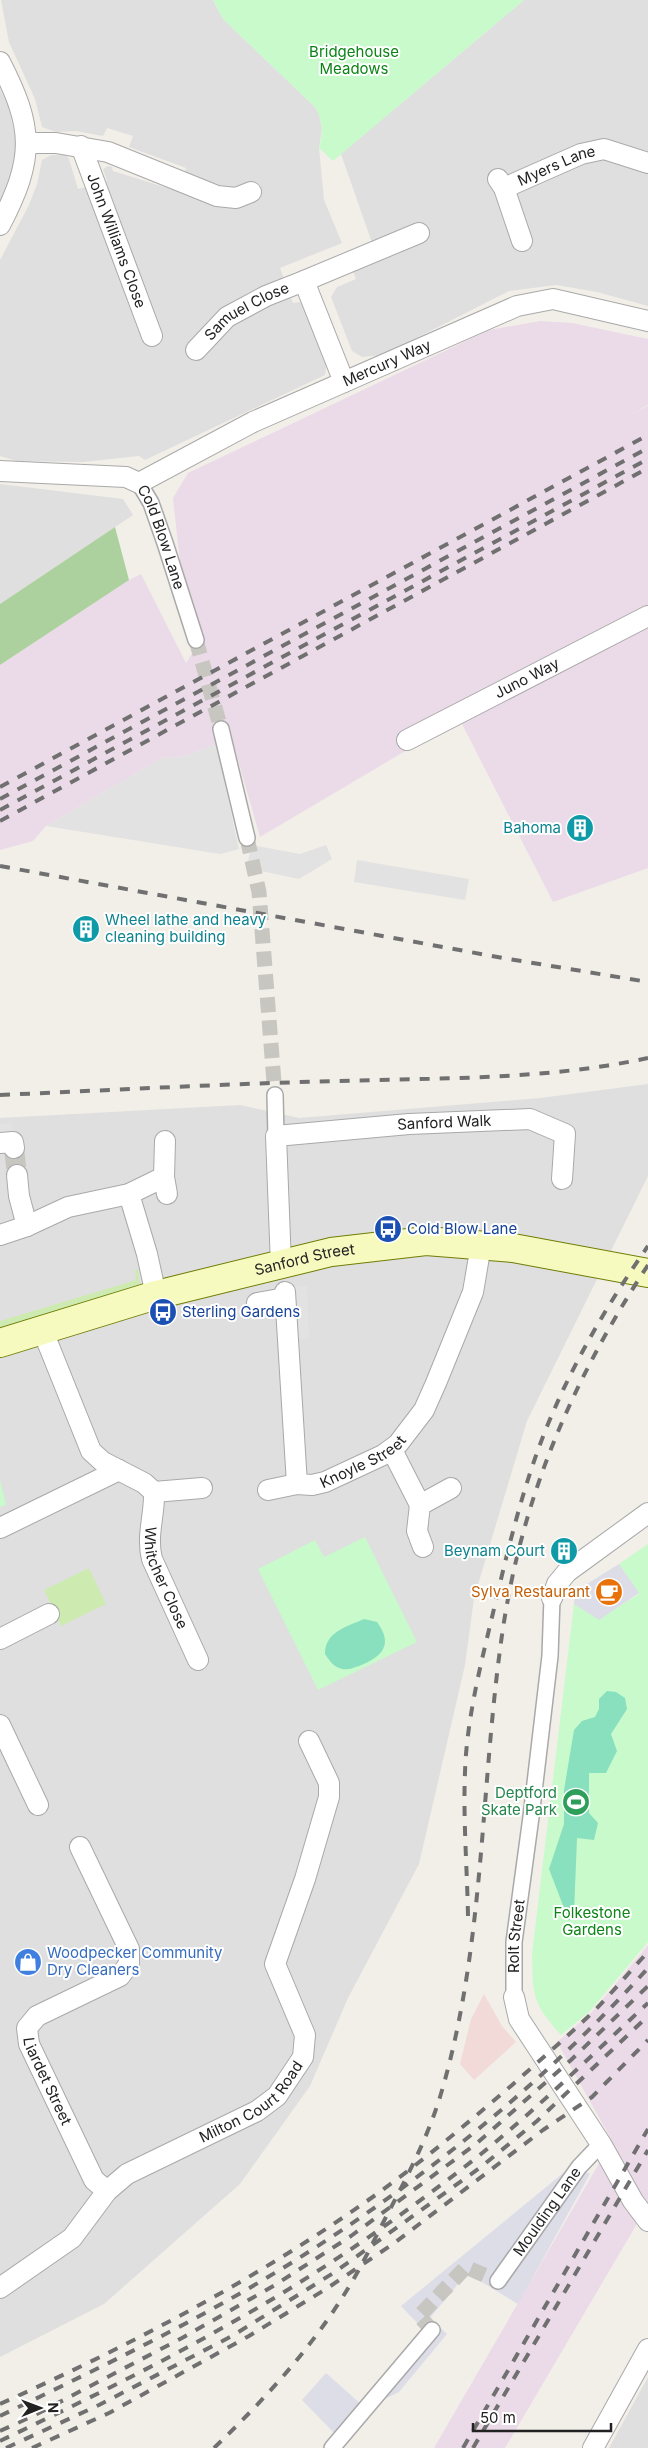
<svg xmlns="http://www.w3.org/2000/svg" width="648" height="2448" font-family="Inter,sans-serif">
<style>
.residential{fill:#e0dfdf}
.commercial{fill:#f2dad9}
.industrial{fill:#ebdbe8}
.grass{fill:#cdebb0}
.forest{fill:#add19e}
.park{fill:#c8facc}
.pitch{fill:#88e0be}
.parking{fill:#e2e2e2}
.plaza{fill:#dddde8}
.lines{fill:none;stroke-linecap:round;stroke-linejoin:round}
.pedestrian-tunnel{stroke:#c8c6c1;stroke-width:15;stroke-dasharray:15 8;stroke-linecap:butt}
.minor-tunnel{stroke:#c8c6c1;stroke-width:20;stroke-dasharray:20 10;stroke-linecap:butt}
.pedestrian-casing{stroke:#a9a9a9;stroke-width:18}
.minor-casing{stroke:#a9a9a9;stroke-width:22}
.secondary-casing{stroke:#707d05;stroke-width:30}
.pedestrian{stroke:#fff;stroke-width:15}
.minor{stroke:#fff;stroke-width:20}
.secondary{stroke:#f7fabf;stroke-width:28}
.rail{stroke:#707070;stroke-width:4;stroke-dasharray:10 10;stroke-linecap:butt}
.labels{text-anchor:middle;stroke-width:4;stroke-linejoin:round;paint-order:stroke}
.park-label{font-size:15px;fill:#0c8416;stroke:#fff}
.street-label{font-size:15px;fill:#222;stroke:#fff}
.culture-label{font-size:15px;fill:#0d838f;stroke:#fff;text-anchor:end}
.transit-label{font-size:15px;fill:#164399;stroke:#fff;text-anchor:start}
.food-label{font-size:15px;fill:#c56008;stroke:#fff;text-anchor:end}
.leisure-label{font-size:15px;fill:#27864d;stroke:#fff;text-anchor:end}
.shop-label{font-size:15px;fill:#366cbe;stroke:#fff;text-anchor:start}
</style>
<rect width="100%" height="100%" fill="#f2efe9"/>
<g class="residential">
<path d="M 1,0 L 213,0 L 223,19 L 315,107 L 319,114 L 322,129 L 319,148 L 324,200 L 342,243 L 280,268 L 293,303 L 300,302 L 307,306 L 328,356 L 325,375 L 145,460 L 139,456 L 83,462 L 17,461 L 0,456 L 0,260 L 29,205 L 37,184 L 42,160 L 51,155 L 66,155 L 69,159 L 78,189 L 107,181 L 103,169 L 108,166 L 112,167 L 113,171 L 177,191 L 186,168 L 129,147 L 133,136 L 107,128 L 103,136 L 76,131 L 56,132 L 42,127 L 35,99 L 9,42 Z"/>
<path d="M 524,0 L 648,0 L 648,306 L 597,292 L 556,285 L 509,291 L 383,355 L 362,357 L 352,351 L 331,297 L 337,287 L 356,279 L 353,271 L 378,260 L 341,154 Z"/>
<path d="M 0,89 L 9,108 L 16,141 L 15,163 L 0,203 Z"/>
<path d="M 0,484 L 123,499 L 133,515 L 0,604 Z"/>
<path d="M 648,1084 L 648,1176 L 527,1421 L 474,1598 L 465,1665 L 419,1864 L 348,1998 L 310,2086 L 240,2184 L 104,2304 L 0,2357 L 0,1118 L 240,1105 L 299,1118 L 540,1098 Z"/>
<path d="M 648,2377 L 648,2448 L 609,2448 Z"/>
</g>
<path class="commercial" d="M 484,1994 L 502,2026 L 516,2042 L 474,2080 L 460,2064 L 471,2019 Z"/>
<g class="industrial">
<path d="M 540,321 L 572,323 L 648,339 L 648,405 L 634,413 L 648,406 L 648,868 L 553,902 L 462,724 L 402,753 L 260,837 L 230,732 L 216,744 L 185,756 L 162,758 L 46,826 L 33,841 L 0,850 L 0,665 L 129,580 L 141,574 L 186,663 L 203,636 L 180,562 L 173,498 L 188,473 L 489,330 Z"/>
<path d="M 648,1945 L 648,2205 L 505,2448 L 434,2448 L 612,2141 L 557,2042 L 592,2012 Z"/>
</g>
<g class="grass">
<path d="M 138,1269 L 140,1285 L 133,1290 L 0,1330 L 0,1321 L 136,1280 L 135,1270 Z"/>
<path d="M 89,1568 L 106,1604 L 61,1626 L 44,1590 Z"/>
</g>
<path class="forest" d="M 115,527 L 129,580 L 0,665 L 0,604 Z"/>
<g class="park">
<path d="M 213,0 L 524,0 L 333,161 L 319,148 C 323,134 323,120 315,107 L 223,19 Z"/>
<path d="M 0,1480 L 6,1505 L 0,1507 Z"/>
<path d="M 365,1537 L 417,1642 L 318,1690 L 258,1569 L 315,1540 L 324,1557 Z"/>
<path d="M 648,1544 L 648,1942 L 590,2011 L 561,2035 C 532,2002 533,1997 532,1954 L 574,1604 L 599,1619 L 639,1594 L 619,1564 Z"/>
</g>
<g class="pitch">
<path d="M 364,1619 L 377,1622 C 394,1645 382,1657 359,1666 C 352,1668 347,1671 339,1668 C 333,1666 329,1660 325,1654 C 325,1632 346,1627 364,1619 Z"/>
<path d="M 607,1691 L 616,1692 L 625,1698 L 627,1709 L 611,1734 L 617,1751 L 606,1773 L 589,1773 L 589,1813 L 598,1823 L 594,1840 L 577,1838 L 574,1913 L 569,1921 L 549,1869 L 564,1824 L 564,1790 L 574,1730 L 582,1721 L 595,1717 L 599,1709 L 599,1699 Z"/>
</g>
<g class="parking">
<path d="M 216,744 L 239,849 L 220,854 L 46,826 L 162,758 L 185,756 Z"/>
<path d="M 251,845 L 300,854 L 326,845 L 332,859 L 299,879 L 247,868 Z"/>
<path d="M 357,860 L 469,879 L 465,900 L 354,882 Z"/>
<path d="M 12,1123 L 13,1142 L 0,1143 L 0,1124 Z"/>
<path d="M 293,1286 L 307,1286 L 309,1339 L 295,1339 Z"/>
</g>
<g class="plaza">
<path d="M 619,1564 L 639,1593 L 599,1620 L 574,1604 L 575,1593 L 582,1587 Z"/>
<path d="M 573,2165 L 590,2174 L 518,2304 L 467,2273 L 430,2318 L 447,2334 L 399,2392 L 379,2402 L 336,2435 L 302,2400 L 326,2373 L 362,2405 L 423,2329 L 401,2306 Z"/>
</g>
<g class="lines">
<g class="pedestrian-tunnel">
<path d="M 196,640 L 221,729"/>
<path d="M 247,838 L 259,892 L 275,1095"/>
<path d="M 432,2330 L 419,2316 L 466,2267 L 498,2281"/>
</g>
<path class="minor-tunnel" d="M 14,1148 L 17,1175"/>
<g class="pedestrian-casing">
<g id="pedestrian">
<path id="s1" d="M 139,483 L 151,503 L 165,543 L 196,640"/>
<path d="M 221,729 L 247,838"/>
<path d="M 275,1095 L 276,1136"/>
<path id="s2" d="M 514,1997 L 514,1942 L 531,1817 L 550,1656 L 552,1598"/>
<path id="s3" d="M 498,2281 L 579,2167 L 601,2144"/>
<path d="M 332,2448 L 432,2330"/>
</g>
</g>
<g class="minor-casing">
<g id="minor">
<path d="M 0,62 C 34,128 35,158 0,225"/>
<path d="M 26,143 L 56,143 L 108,152 L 217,196 L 236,198 L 251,192"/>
<path id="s4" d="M 81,146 L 152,336"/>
<path id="s5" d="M 498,179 L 504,188 L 581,154 L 604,149 L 648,163"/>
<path d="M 504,188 L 522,241"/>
<path id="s6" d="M 196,350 L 227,317 L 266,296 L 304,281"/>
<path d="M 344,382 L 304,281 L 419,233"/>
<path id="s7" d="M 0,471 L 126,477 L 139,483 L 253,422 L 517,306 L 553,299 L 648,321"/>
<path id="s8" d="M 407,740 L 648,616"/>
<path d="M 165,1141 L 164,1177 L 167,1194"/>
<path d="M 0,1143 L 13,1142 L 14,1148"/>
<path d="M 17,1175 L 19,1196 L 27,1226"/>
<path d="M 129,1194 L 147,1254 L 156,1295"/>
<path d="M 0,1235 L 27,1226 L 68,1207 L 129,1194 L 164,1177"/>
<path id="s9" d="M 281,1265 L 276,1136 L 409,1124 L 530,1119 L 565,1134 L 562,1179"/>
<path d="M 285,1292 L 297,1484"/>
<path d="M 257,1303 L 285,1298"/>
<path d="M 42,1329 L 91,1451 L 103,1462 L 144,1483 L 154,1492 L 202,1488"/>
<path d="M 392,1450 L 420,1505"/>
<path id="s10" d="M 268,1490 L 297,1484 L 312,1485 L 325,1482 L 383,1455 L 398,1444 L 424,1410 L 436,1383 L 473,1292 L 481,1245"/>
<path id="s11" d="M 154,1492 C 155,1514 146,1536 152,1559 L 198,1660"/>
<path d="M 0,1528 L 119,1470"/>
<path d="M 423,1547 L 417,1531 L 420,1505 L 451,1488"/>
<path d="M 552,1598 L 557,1584 L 567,1572 L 648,1513"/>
<path d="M 0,1639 L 49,1614"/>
<path d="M 0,1725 L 38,1805"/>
<path id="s12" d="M 80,1847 L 129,1949 L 129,1964 L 120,1976 L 37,2016 L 27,2028 L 29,2044 L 94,2180 L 107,2191"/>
<path d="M 514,1997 L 519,2019 L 601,2144 L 633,2201 L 648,2221"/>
<path id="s13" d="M 0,2288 L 72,2238 L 107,2191 L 127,2174 L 257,2111 L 277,2096 L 303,2057 L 305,2035 L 275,1964 L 305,1879 L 329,1797 L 329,1783 L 309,1741"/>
<path d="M 593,2448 L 648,2349"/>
</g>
</g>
<g class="secondary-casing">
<g id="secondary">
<path id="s14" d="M 0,1343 L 156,1295 L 331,1252 L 426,1241 L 513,1248 L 648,1273"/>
</g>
</g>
<use href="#pedestrian" class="pedestrian"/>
<use href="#minor" class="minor"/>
<use href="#secondary" class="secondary"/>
<g class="rail">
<path d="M 0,787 L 648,435"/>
<path d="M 0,799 L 648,448"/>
<path d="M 0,810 L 648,459"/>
<path d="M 0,821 L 648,468"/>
<path d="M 0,866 L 503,958 L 648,982"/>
<path d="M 0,1095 C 112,1090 224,1084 336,1081 C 440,1078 546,1080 648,1058"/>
<path d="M 468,1916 C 467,1862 462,1808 466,1754 C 470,1706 482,1659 493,1613 C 508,1549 523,1485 548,1424 C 574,1361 609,1302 648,1246"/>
<path d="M 0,2404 C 127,2347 253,2281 367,2201 C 417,2166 464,2126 511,2086 C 539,2061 567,2037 594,2011 C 613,1992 630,1971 648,1952"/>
<path d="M 0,2416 C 101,2367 204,2318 299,2258 C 426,2178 547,2080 648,1968"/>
<path d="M 0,2431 L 35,2415 L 182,2338 L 275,2285 L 351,2236 L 476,2144 L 571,2060 L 648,1986"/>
<path d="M 0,2441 C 75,2405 150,2369 222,2328 C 313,2278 400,2218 481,2154 C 539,2107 593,2054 648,2003"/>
<path d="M 6,2448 L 99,2405 L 232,2336 L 335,2272 L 481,2167 L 537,2121 L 648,2016"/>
<path d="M 32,2448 L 109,2413 L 249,2336 L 326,2289 L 393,2244 L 543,2130 L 592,2097 L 648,2040"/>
<path d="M 214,2448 C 264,2400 311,2349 347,2290 C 362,2266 374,2240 387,2215 C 407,2177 427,2139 440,2097 C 485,1948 480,1789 502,1635 C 522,1496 572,1381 648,1265"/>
<path d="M 463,2448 L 648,2129"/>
<path d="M 473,2448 L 648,2150"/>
</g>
</g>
<defs>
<g id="building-disc" transform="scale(1.4375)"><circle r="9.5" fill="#0f9aa8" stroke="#fff"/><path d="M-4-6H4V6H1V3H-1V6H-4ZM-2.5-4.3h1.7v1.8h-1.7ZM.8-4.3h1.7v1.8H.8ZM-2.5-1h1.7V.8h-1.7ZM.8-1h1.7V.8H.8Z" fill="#fff"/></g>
<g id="bus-disc" transform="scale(1.4375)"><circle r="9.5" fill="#1a4fb4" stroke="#fff"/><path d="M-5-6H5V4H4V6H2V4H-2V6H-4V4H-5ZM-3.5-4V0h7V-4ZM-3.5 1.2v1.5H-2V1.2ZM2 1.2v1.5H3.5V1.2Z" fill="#fff"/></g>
<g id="cafe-disc" transform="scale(1.4375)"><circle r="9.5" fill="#e8710a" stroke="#fff"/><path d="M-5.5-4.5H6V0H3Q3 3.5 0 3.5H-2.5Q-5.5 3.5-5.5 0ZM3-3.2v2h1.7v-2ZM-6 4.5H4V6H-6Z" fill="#fff"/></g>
<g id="stadium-disc" transform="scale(1.4375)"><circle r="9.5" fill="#2e9e5b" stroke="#fff"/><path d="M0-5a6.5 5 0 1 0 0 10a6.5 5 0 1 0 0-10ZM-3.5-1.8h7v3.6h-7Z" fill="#fff"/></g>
<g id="shop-disc" transform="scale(1.4375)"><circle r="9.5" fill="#3f7fe0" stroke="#fff"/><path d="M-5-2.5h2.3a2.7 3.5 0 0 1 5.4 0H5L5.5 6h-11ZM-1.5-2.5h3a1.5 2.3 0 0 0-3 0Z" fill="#fff"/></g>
</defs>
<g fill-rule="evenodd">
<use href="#building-disc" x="580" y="828"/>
<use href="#building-disc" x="86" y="929"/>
<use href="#bus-disc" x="388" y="1229"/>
<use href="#bus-disc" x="163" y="1312"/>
<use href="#building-disc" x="564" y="1551"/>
<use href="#cafe-disc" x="609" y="1592"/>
<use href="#stadium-disc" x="576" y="1802"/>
<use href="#shop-disc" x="28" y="1962"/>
</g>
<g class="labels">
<g class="park-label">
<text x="354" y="57">Bridgehouse<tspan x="354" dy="17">Meadows</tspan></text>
<text x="592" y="1918">Folkestone<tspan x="592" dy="17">Gardens</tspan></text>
</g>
<g class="street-label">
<text dy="5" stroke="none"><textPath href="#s5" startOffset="68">Myers Lane</textPath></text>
<text dy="5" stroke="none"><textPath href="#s4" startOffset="101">John Williams Close</textPath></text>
<text dy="5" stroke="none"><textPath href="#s6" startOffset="65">Samuel Close</textPath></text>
<text dy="5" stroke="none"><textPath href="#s7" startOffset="416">Mercury Way</textPath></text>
<text dy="5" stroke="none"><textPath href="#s1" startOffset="59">Cold Blow Lane</textPath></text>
<text dy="5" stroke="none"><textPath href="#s8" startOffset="135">Juno Way</textPath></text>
<text dy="5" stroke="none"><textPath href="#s9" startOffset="298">Sanford Walk</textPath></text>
<text dy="5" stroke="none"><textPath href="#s14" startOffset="316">Sanford Street</textPath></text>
<text dy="5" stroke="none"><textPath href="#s10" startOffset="101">Knoyle Street</textPath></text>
<text dy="5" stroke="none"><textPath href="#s11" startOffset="89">Whitcher Close</textPath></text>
<text dy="5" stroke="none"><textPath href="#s2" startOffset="61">Rolt Street</textPath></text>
<text dy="5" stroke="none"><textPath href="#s12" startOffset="308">Liardet Street</textPath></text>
<text dy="5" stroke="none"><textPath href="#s13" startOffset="318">Milton Court Road</textPath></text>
<text dy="5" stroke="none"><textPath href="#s3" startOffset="85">Moulding Lane</textPath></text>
</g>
<g class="culture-label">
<text x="561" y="833">Bahoma</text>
<text x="105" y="925" text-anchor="start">Wheel lathe and heavy<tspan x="105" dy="17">cleaning building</tspan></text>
<text x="545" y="1556">Beynam Court</text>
</g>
<g class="transit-label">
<text x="407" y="1234">Cold Blow Lane</text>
<text x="182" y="1317">Sterling Gardens</text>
</g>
<g class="food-label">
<text x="590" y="1597">Sylva Restaurant</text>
</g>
<g class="leisure-label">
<text x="557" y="1798">Deptford<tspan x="557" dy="17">Skate Park</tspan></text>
</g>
<g class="shop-label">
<text x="47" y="1958">Woodpecker Community<tspan x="47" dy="17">Dry Cleaners</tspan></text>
</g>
</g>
<g transform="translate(40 2408) rotate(89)" stroke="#ffffff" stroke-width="4" paint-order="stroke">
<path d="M0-4L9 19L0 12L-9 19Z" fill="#222222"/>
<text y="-8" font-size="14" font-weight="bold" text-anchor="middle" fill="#222222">N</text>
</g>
<path d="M473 2423v8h138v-8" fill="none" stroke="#222222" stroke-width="2.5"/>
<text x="480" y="2423" font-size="15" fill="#222222" stroke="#ffffff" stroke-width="4" paint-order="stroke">50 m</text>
</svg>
